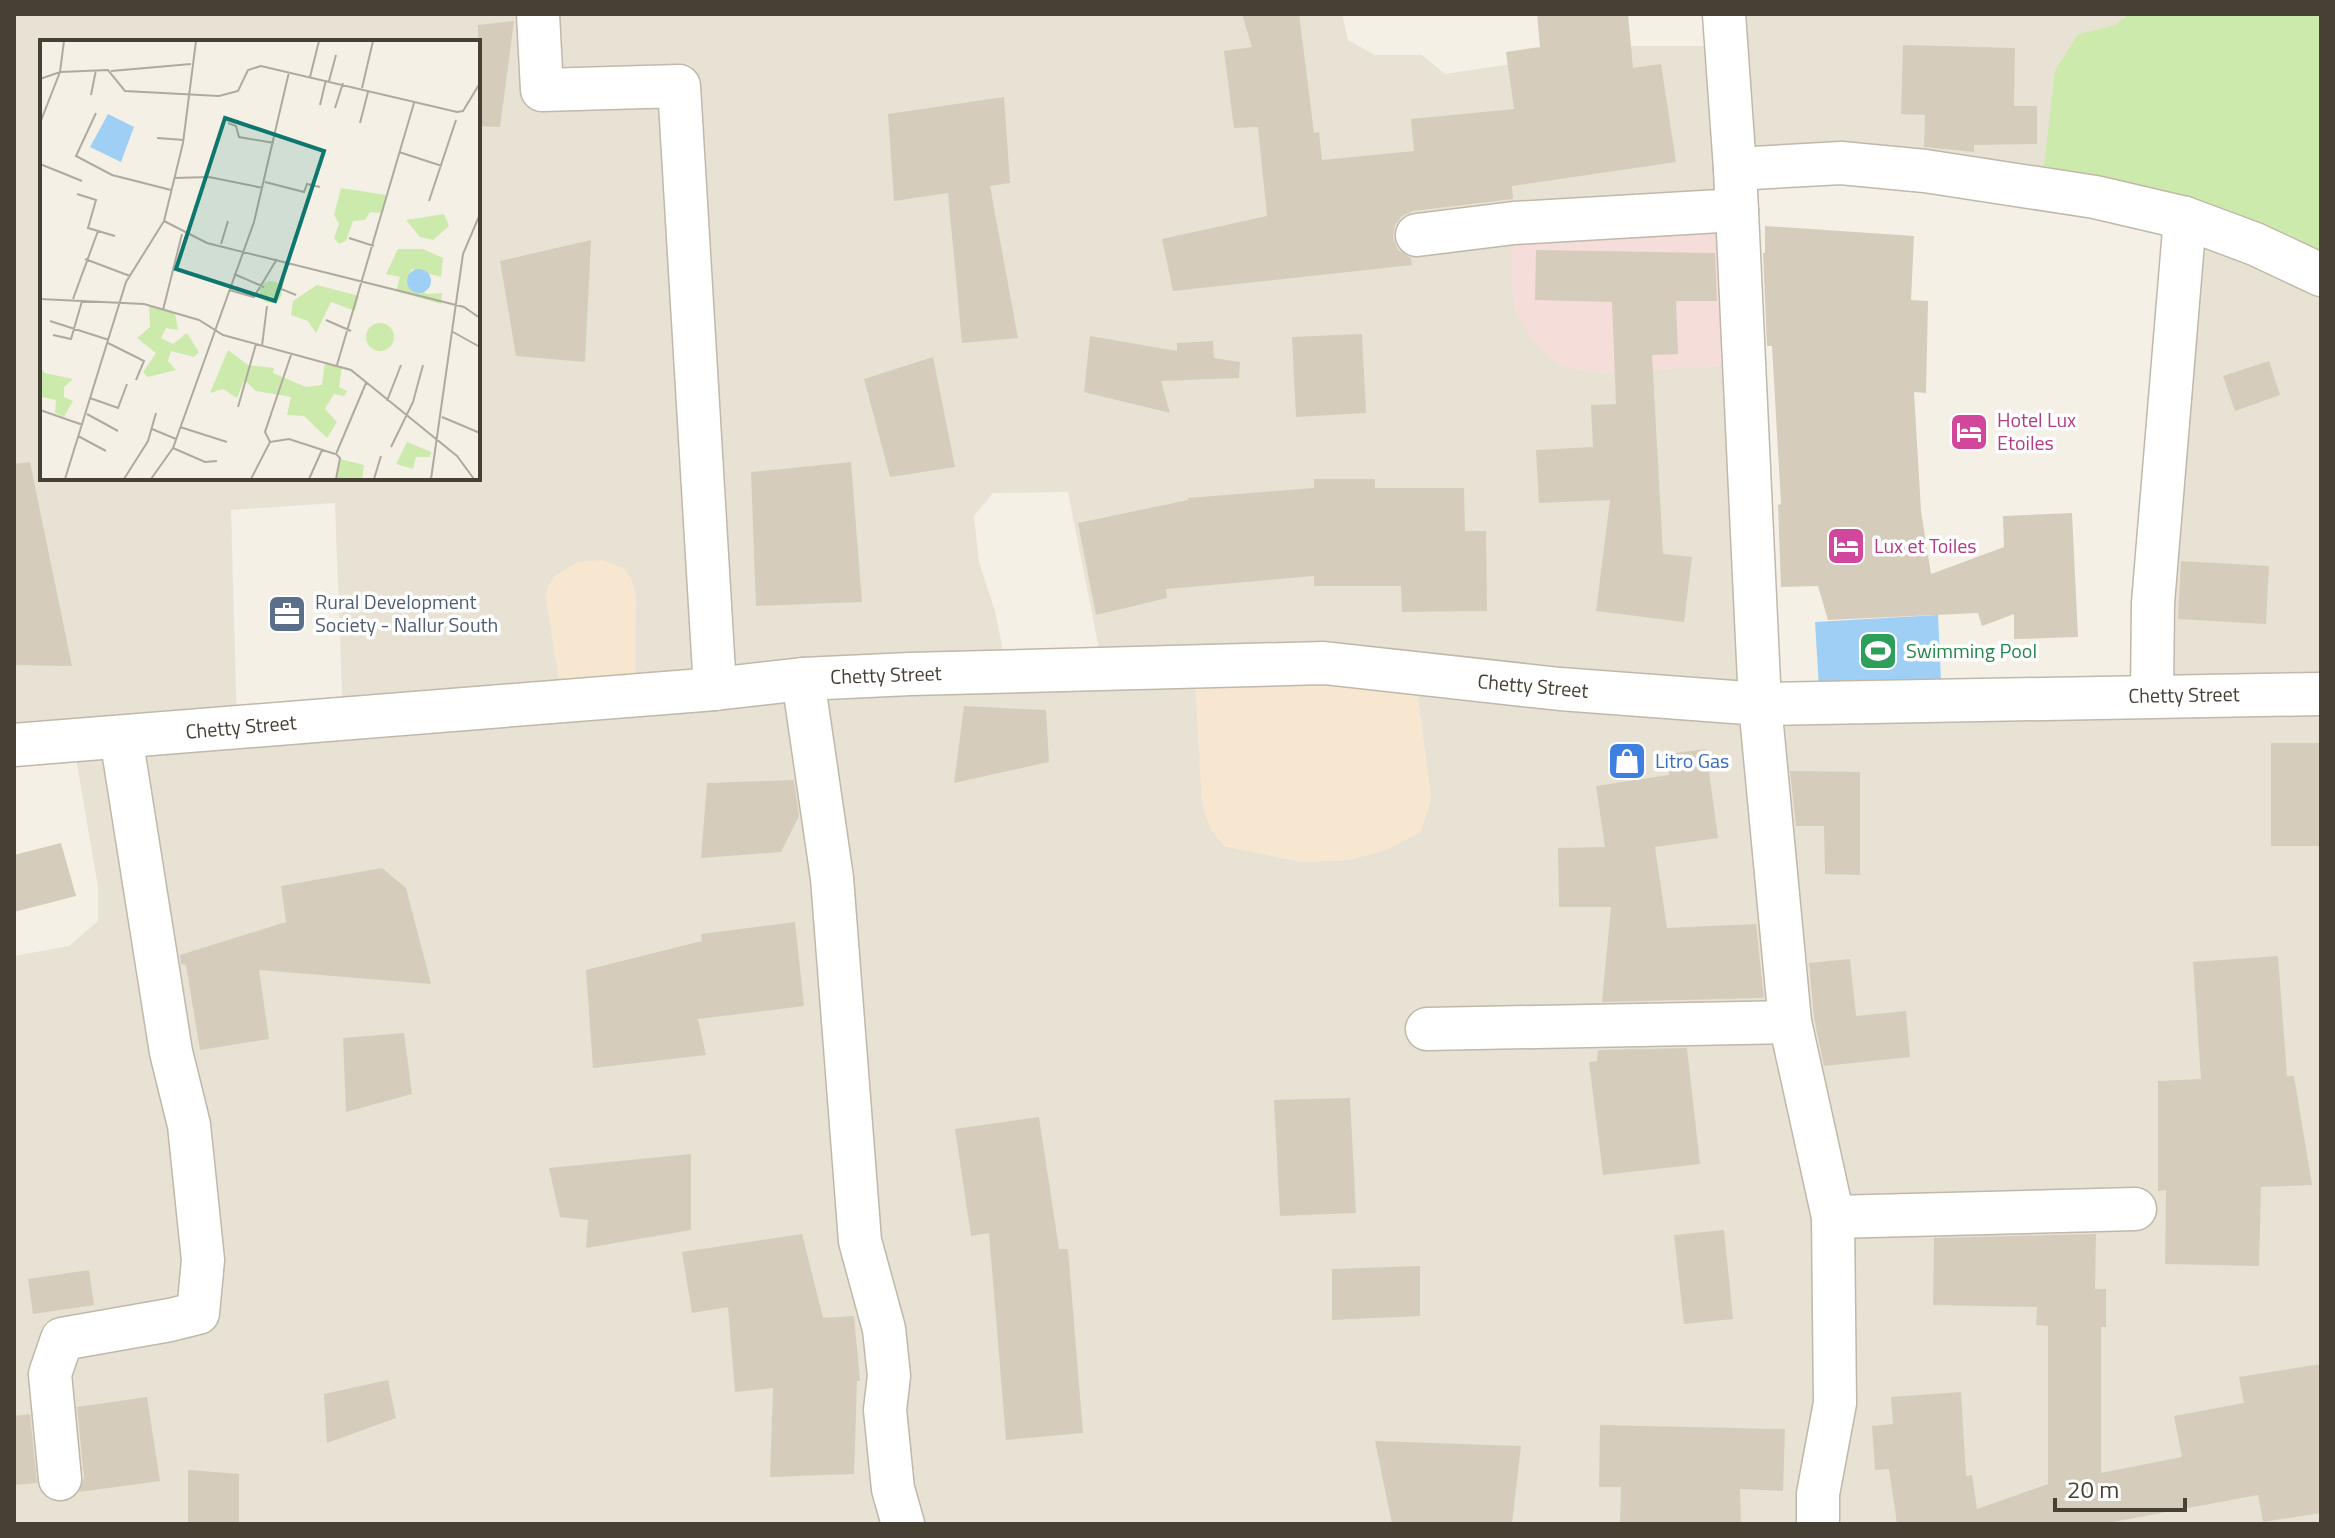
<svg xmlns="http://www.w3.org/2000/svg" width="2335" height="1538" font-family="'Titillium Web',sans-serif">
<style>
.residential{fill:#e8e2d4;fill-rule:evenodd}
.commercial{fill:#f7e7d0}
.medical{fill:#f5ddd9}
.green{fill:#cdeaad}
.water{fill:#9fcff4}
.building{fill:#d6ccbb}
.lines{fill:none;stroke-linecap:round;stroke-linejoin:round}
.minor-casing{stroke:#c0b8a8;stroke-width:45}
.minor{stroke:#fff;stroke-width:42}
.labels{text-anchor:middle;stroke-width:7;stroke-linejoin:round;paint-order:stroke}
.hotel-label{font-size:20px;fill:#b23c85;stroke:#fff;text-anchor:start}
.service-label{font-size:20px;fill:#4e5e75;stroke:#fff;text-anchor:start}
.leisure-label{font-size:20px;fill:#27864d;stroke:#fff;text-anchor:start}
.street-label{font-size:20px;fill:#474035;stroke:#fff}
.shop-label{font-size:20px;fill:#366cbe;stroke:#fff;text-anchor:start}
.inset-road{fill:none;stroke:#afaa9f;stroke-width:2}
.view{fill:#0f766e;fill-opacity:0.15;stroke:#0f766e;stroke-width:4}
.inset-edge{fill:none;stroke:#474035;stroke-width:4}
</style>
<rect width="100%" height="100%" fill="#f4f0e6"/>
<path class="residential" d="M 14,14 L 1342,14 L 1348,40 L 1375,55 L 1422,55 L 1445,74 L 1631,46 L 1726,46 L 1724,14 L 2129,14 L 2115,25 L 2078,34 L 2048,136 L 2041,190 L 1736,169 L 1737,210 L 1531,339 L 1561,365 L 1597,373 L 1744,364 L 1760,704 L 2151,695 L 2185,218 L 2321,275 L 2321,1524 L 14,1524 L 14,956 L 69,946 L 98,921 L 98,887 L 73,741 L 14,745 ZM 42,42 L 478,42 L 478,478 L 42,478 ZM 1068,492 L 1103,669 L 1007,670 L 995,611 L 979,562 L 974,516 L 993,493 ZM 335,503 L 343,719 L 237,727 L 231,510 ZM 1415,675 L 1431,799 L 1386,850 L 1348,860 L 1302,862 L 1224,846 Z"/>
<g class="commercial">
<path d="M 603,560 L 623,568 L 631,578 L 636,596 L 635,696 L 562,700 L 546,600 L 548,585 L 554,576 L 578,562 Z"/>
<path d="M 1194,666 L 1415,675 L 1431,799 L 1421,832 L 1386,850 L 1348,860 L 1302,862 L 1224,846 L 1210,829 L 1202,803 Z"/>
</g>
<path class="medical" d="M 1737,210 L 1744,364 L 1597,373 L 1560,365 L 1531,339 L 1514,308 L 1511,268 L 1514,223 Z"/>
<path class="green" d="M 2129,14 L 2321,14 L 2321,275 L 2041,190 L 2055,71 L 2078,34 L 2115,25 Z"/>
<path class="water" d="M 1938,615 L 1941,681 L 1819,688 L 1815,622 Z"/>
<g class="building">
<path d="M 1242,14 L 1299,14 L 1314,133 L 1319,132 L 1322,160 L 1414,151 L 1411,119 L 1514,109 L 1506,52 L 1540,47 L 1537,14 L 1628,14 L 1633,68 L 1661,64 L 1676,162 L 1512,186 L 1513,199 L 1413,211 L 1402,216 L 1395,225 L 1393,237 L 1398,250 L 1411,258 L 1412,265 L 1173,291 L 1162,239 L 1267,216 L 1258,127 L 1234,128 L 1224,51 L 1252,47 Z"/>
<path d="M 514,21 L 500,127 L 478,126 L 478,25 Z"/>
<path d="M 1903,45 L 2015,48 L 2014,106 L 2037,106 L 2037,144 L 1974,145 L 1974,152 L 1924,147 L 1925,115 L 1901,114 Z"/>
<path d="M 1004,97 L 1010,183 L 990,186 L 1018,338 L 962,343 L 948,193 L 894,201 L 888,114 Z"/>
<path d="M 1765,226 L 1914,236 L 1911,300 L 1928,301 L 1926,393 L 1914,392 L 1921,511 L 1931,574 L 2004,547 L 2003,516 L 2072,513 L 2078,637 L 2014,639 L 2014,614 L 1982,626 L 1978,613 L 1828,620 L 1818,586 L 1781,587 L 1778,505 L 1781,504 L 1772,346 L 1767,346 L 1763,253 L 1765,253 Z"/>
<path d="M 591,240 L 585,362 L 516,356 L 500,261 Z"/>
<path d="M 1536,250 L 1715,253 L 1717,301 L 1676,301 L 1678,354 L 1652,355 L 1663,554 L 1692,557 L 1684,622 L 1596,611 L 1610,500 L 1539,503 L 1536,450 L 1593,447 L 1591,405 L 1616,404 L 1612,302 L 1535,300 Z"/>
<path d="M 1362,334 L 1366,413 L 1296,417 L 1292,337 Z"/>
<path d="M 1090,336 L 1177,351 L 1177,343 L 1213,341 L 1214,358 L 1240,362 L 1239,378 L 1161,381 L 1170,413 L 1084,392 Z"/>
<path d="M 933,357 L 955,467 L 890,477 L 864,379 Z"/>
<path d="M 2269,361 L 2280,395 L 2235,411 L 2223,376 Z"/>
<path d="M 30,462 L 72,666 L 14,665 L 14,464 Z"/>
<path d="M 851,462 L 862,602 L 756,606 L 751,472 Z"/>
<path d="M 1314,479 L 1375,479 L 1375,488 L 1464,488 L 1465,531 L 1486,531 L 1487,611 L 1402,612 L 1401,586 L 1314,586 L 1314,576 L 1166,589 L 1167,598 L 1096,615 L 1078,523 L 1188,500 L 1188,498 L 1314,488 Z"/>
<path d="M 2181,561 L 2269,566 L 2266,624 L 2178,619 Z"/>
<path d="M 964,706 L 1046,710 L 1049,762 L 954,783 Z"/>
<rect x="2271" y="743" width="50" height="103"/>
<path d="M 1706,749 L 1718,838 L 1655,847 L 1667,928 L 1756,924 L 1764,998 L 1602,1002 L 1611,907 L 1559,907 L 1558,848 L 1605,847 L 1596,786 L 1669,775 L 1667,754 Z"/>
<path d="M 1790,771 L 1860,772 L 1860,875 L 1825,874 L 1824,826 L 1796,826 Z"/>
<path d="M 794,780 L 799,816 L 781,852 L 701,858 L 707,783 Z"/>
<path d="M 61,843 L 76,896 L 14,912 L 14,855 Z"/>
<path d="M 382,868 L 406,888 L 431,984 L 259,970 L 269,1039 L 200,1050 L 186,965 L 181,964 L 180,955 L 286,922 L 281,886 Z"/>
<path d="M 795,922 L 804,1006 L 698,1019 L 706,1055 L 593,1068 L 586,970 L 702,941 L 701,934 Z"/>
<path d="M 2278,956 L 2287,1076 L 2294,1076 L 2312,1185 L 2261,1187 L 2259,1266 L 2165,1264 L 2166,1190 L 2158,1191 L 2158,1081 L 2201,1079 L 2193,962 Z"/>
<path d="M 1850,959 L 1856,1016 L 1906,1011 L 1910,1057 L 1824,1066 L 1814,1018 L 1809,963 Z"/>
<path d="M 404,1033 L 412,1094 L 346,1112 L 343,1038 Z"/>
<path d="M 1687,1048 L 1700,1164 L 1603,1175 L 1589,1062 L 1597,1061 L 1598,1050 Z"/>
<path d="M 1350,1098 L 1356,1213 L 1280,1216 L 1274,1100 Z"/>
<path d="M 1039,1117 L 1059,1249 L 1068,1249 L 1083,1433 L 1006,1440 L 989,1233 L 971,1236 L 955,1129 Z"/>
<path d="M 691,1154 L 691,1230 L 586,1248 L 588,1220 L 560,1217 L 549,1168 Z"/>
<path d="M 1724,1230 L 1733,1319 L 1684,1324 L 1674,1235 Z"/>
<path d="M 802,1234 L 823,1318 L 854,1316 L 860,1381 L 857,1381 L 854,1474 L 770,1477 L 773,1388 L 735,1392 L 728,1307 L 692,1313 L 682,1252 Z"/>
<path d="M 2096,1234 L 2095,1289 L 2106,1289 L 2106,1327 L 2101,1327 L 2101,1473 L 2182,1457 L 2174,1416 L 2244,1403 L 2239,1377 L 2321,1364 L 2321,1513 L 2263,1522 L 2258,1495 L 2102,1524 L 1897,1524 L 1889,1469 L 1875,1470 L 1872,1426 L 1893,1424 L 1891,1397 L 1961,1392 L 1966,1476 L 1972,1475 L 1977,1509 L 2048,1484 L 2048,1326 L 2036,1325 L 2037,1307 L 1933,1305 L 1934,1238 Z"/>
<path d="M 1420,1266 L 1420,1316 L 1332,1320 L 1332,1269 Z"/>
<path d="M 89,1270 L 94,1305 L 33,1314 L 28,1279 Z"/>
<path d="M 388,1380 L 396,1418 L 327,1443 L 324,1394 Z"/>
<path d="M 147,1397 L 160,1481 L 79,1492 L 84,1477 L 77,1407 Z"/>
<path d="M 30,1414 L 37,1483 L 14,1485 L 14,1416 Z"/>
<path d="M 1600,1425 L 1785,1429 L 1783,1491 L 1740,1489 L 1741,1524 L 1620,1524 L 1621,1487 L 1599,1487 Z"/>
<path d="M 1375,1441 L 1521,1446 L 1512,1524 L 1392,1524 Z"/>
<path d="M 188,1470 L 239,1474 L 239,1524 L 188,1524 Z"/>
</g>
<g class="lines">
<g class="minor-casing">
<g id="minor">
<path d="M 538,14 L 542,90 L 679,86 L 715,689"/>
<path d="M 1724,14 L 1735,169 L 1760,704 L 1790,1022 L 1833,1217 L 1835,1403 L 1818,1494 L 1818,1524"/>
<path d="M 1735,169 L 1841,163 L 1925,171 L 2095,197 L 2185,218 L 2255,244 L 2321,275"/>
<path d="M 1417,235 L 1514,223 L 1737,210"/>
<path d="M 803,679 L 832,878 L 860,1241 L 884,1329 L 889,1376 L 885,1410 L 893,1489 L 903,1524"/>
<path d="M 2152,695 L 2153,603 L 2185,218"/>
<path d="M 14,745 L 715,689 L 803,679 L 910,674 L 1324,663 L 1560,689 L 1760,704 L 2321,694"/>
<path d="M 1427,1029 L 1790,1022"/>
<path d="M 1833,1217 L 2135,1209"/>
<path d="M 60,1479 L 50,1374 L 62,1339 L 170,1320 L 198,1313 L 203,1260 L 189,1125 L 171,1052 L 121,737"/>
</g>
</g>
<use href="#minor" class="minor"/>
</g>
<defs>
<g id="hotel-square" transform="scale(2)"><rect x="-9" y="-9" width="18" height="18" rx="4" fill="#d1479c" stroke="#fff"/><path d="M-6-4.5h1.5V1H6V5H4.5V3h-9V5H-6ZM-4 0a1.8 1.8 0 1 1 3.6 0ZM.5 0V-2.5h3Q6-2.5 6 0Z" fill="#fff"/></g>
<g id="office-square" transform="scale(2)"><rect x="-9" y="-9" width="18" height="18" rx="4" fill="#5c6f8a" stroke="#fff"/><path d="M-6-3h4V-5.5h4V-3h4V5H-6ZM-1-4.5V-3h2v-1.5ZM-6 0V1H6V0Z" fill="#fff"/></g>
<g id="stadium-square" transform="scale(2)"><rect x="-9" y="-9" width="18" height="18" rx="4" fill="#2e9e5b" stroke="#fff"/><path d="M0-5a6.5 5 0 1 0 0 10a6.5 5 0 1 0 0-10ZM-3.5-1.8h7v3.6h-7Z" fill="#fff"/></g>
<g id="shop-square" transform="scale(2)"><rect x="-9" y="-9" width="18" height="18" rx="4" fill="#3f7fe0" stroke="#fff"/><path d="M-5-2.5h2.3a2.7 3.5 0 0 1 5.4 0H5L5.5 6h-11ZM-1.5-2.5h3a1.5 2.3 0 0 0-3 0Z" fill="#fff"/></g>
</defs>
<g fill-rule="evenodd">
<use href="#hotel-square" x="1969" y="432"/>
<use href="#hotel-square" x="1846" y="546"/>
<use href="#office-square" x="287" y="614"/>
<use href="#stadium-square" x="1878" y="651"/>
<use href="#shop-square" x="1627" y="761"/>
</g>
<g class="labels">
<g class="hotel-label">
<text x="1997" y="427">Hotel Lux<tspan x="1997" dy="23">Etoiles</tspan></text>
<text x="1874" y="553">Lux et Toiles</text>
</g>
<g class="service-label">
<text x="315" y="609">Rural Development<tspan x="315" dy="23">Society - Nallur South</tspan></text>
</g>
<g class="leisure-label">
<text x="1906" y="658">Swimming Pool</text>
</g>
<g class="street-label">
<text transform="translate(886 675) rotate(-2)" y="7">Chetty Street</text>
<text transform="translate(1533 686) rotate(5)" y="7">Chetty Street</text>
<text transform="translate(2184 695) rotate(-1)" y="7">Chetty Street</text>
<text transform="translate(241 727) rotate(-5)" y="7">Chetty Street</text>
</g>
<g class="shop-label">
<text x="1655" y="768">Litro Gas</text>
</g>
</g>
<g transform="translate(40 40)">
<rect width="440" height="440" fill="#f4f0e6"/>
<path d="M 301,148 L 347,155 L 342,173 L 330,172 L 325,180 L 313,181 L 306,201 L 299,204 L 294,198 L 299,184 L 294,175 ZM 404,174 L 409,186 L 393,200 L 380,197 L 366,180 ZM 358,209 L 383,209 L 403,218 L 401,237 L 372,229 L 367,240 L 387,254 L 402,253 L 401,264 L 356,251 L 360,237 L 346,234 ZM220 252a11 11 0 1 1 22 0a11 11 0 1 1-22 0ZM 277,245 L 319,256 L 315,271 L 291,262 L 276,293 L 268,281 L 251,275 L 253,261 ZM 109,266 L 135,273 L 138,290 L 126,288 L 121,298 L 133,304 L 147,293 L 159,312 L 154,317 L 131,311 L 128,321 L 136,330 L 108,337 L 103,332 L 116,313 L 97,298 L 110,287 ZM326 297a14 14 0 1 1 28 0a14 14 0 1 1-28 0ZM 188,310 L 208,325 L 234,328 L 233,333 L 266,347 L 282,345 L 285,322 L 302,327 L 299,347 L 307,351 L 304,356 L 294,354 L 285,369 L 297,382 L 287,398 L 264,376 L 247,375 L 251,357 L 216,351 L 204,340 L 197,358 L 183,349 L 170,353 ZM 0,327 L 5,333 L 33,339 L 24,347 L 24,357 L 33,361 L 24,377 L 15,373 L 16,360 L 2,357 ZM 367,402 L 391,412 L 390,417 L 376,417 L 373,429 L 356,424 ZM 300,419 L 324,425 L 322,439 L 296,439 Z" fill="#cdeaad"/>
<path d="M 68,74 L 94,87 L 81,122 L 50,107 ZM367 241a12 12 0 1 1 24 0a12 12 0 1 1-24 0Z" fill="#9fcff4"/>
<path class="inset-road" d="M 71,31 L 151,24M 270,37 L 279,1M 0,39 L 20,32 L 68,30 L 85,51 L 179,56 L 198,51 L 208,30 L 221,26 L 417,72 L 423,71 L 440,43M 289,41 L 296,15M 322,48 L 333,1M 51,55 L 56,30M 280,65 L 286,40M 295,68 L 303,43M 56,73 L 36,116 L 72,135 L 131,150M 0,83 L 20,32 L 24,1M 188,83 L 196,86 L 199,97 L 234,103M 320,83 L 328,52M 117,98 L 144,100M 359,112 L 402,126M 0,124 L 42,141M 134,138 L 169,137 L 223,148M 225,142 L 264,152 L 267,144 L 280,147M 37,154 L 56,160 L 48,188 L 75,196M 389,161 L 416,80M 124,181 L 167,203 L 424,267 L 440,278M 309,198 L 334,206M 181,204 L 188,181M 45,219 L 90,236M 247,221 L 241,249 L 256,255M 194,234 L 224,247M 189,250 L 214,257 L 237,219M 0,259 L 104,264 L 159,280 L 183,295 L 311,330 L 417,416 L 434,439M 33,259 L 58,191M 123,270 L 142,194M 286,280 L 311,291M 10,281 L 69,300M 413,292 L 440,307M 13,295 L 31,299 L 42,261M 68,303 L 104,321 L 96,340M 222,306 L 227,266M 297,325 L 374,63M 50,358 L 78,368 L 87,344M 347,361 L 361,325M 198,367 L 216,304M 0,370 L 43,385M 47,374 L 78,391M 402,377 L 440,393M 140,387 L 187,402M 112,389 L 136,399M 38,396 L 66,411M 230,402 L 249,399 L 295,414M 351,407 L 373,362 L 383,325M 133,408 L 165,422 L 177,421M 25,439 L 86,242 L 124,181 L 143,103 L 156,1M 84,439 L 108,401 L 116,373M 111,439 L 133,408 L 214,182 L 249,32M 211,439 L 230,402 L 225,392 L 251,315M 269,439 L 282,410M 296,439 L 300,418 L 296,414 L 326,343M 334,439 L 341,416M 391,439 L 423,214 L 440,174"/>
<path class="view" d="M 185,78 L 284,111 L 235,261 L 136,229 Z"/>
<rect width="440" height="440" class="inset-edge"/>
</g>
<rect width="2335" height="1538" fill="none" stroke="#474035" stroke-width="32"/>
<path d="M2055 1498v12h130v-12" fill="none" stroke="#474035" stroke-width="4"/>
<text x="2067" y="1498" font-size="24" fill="#474035" stroke="#ffffff" stroke-width="6" paint-order="stroke">20 m</text>
</svg>
